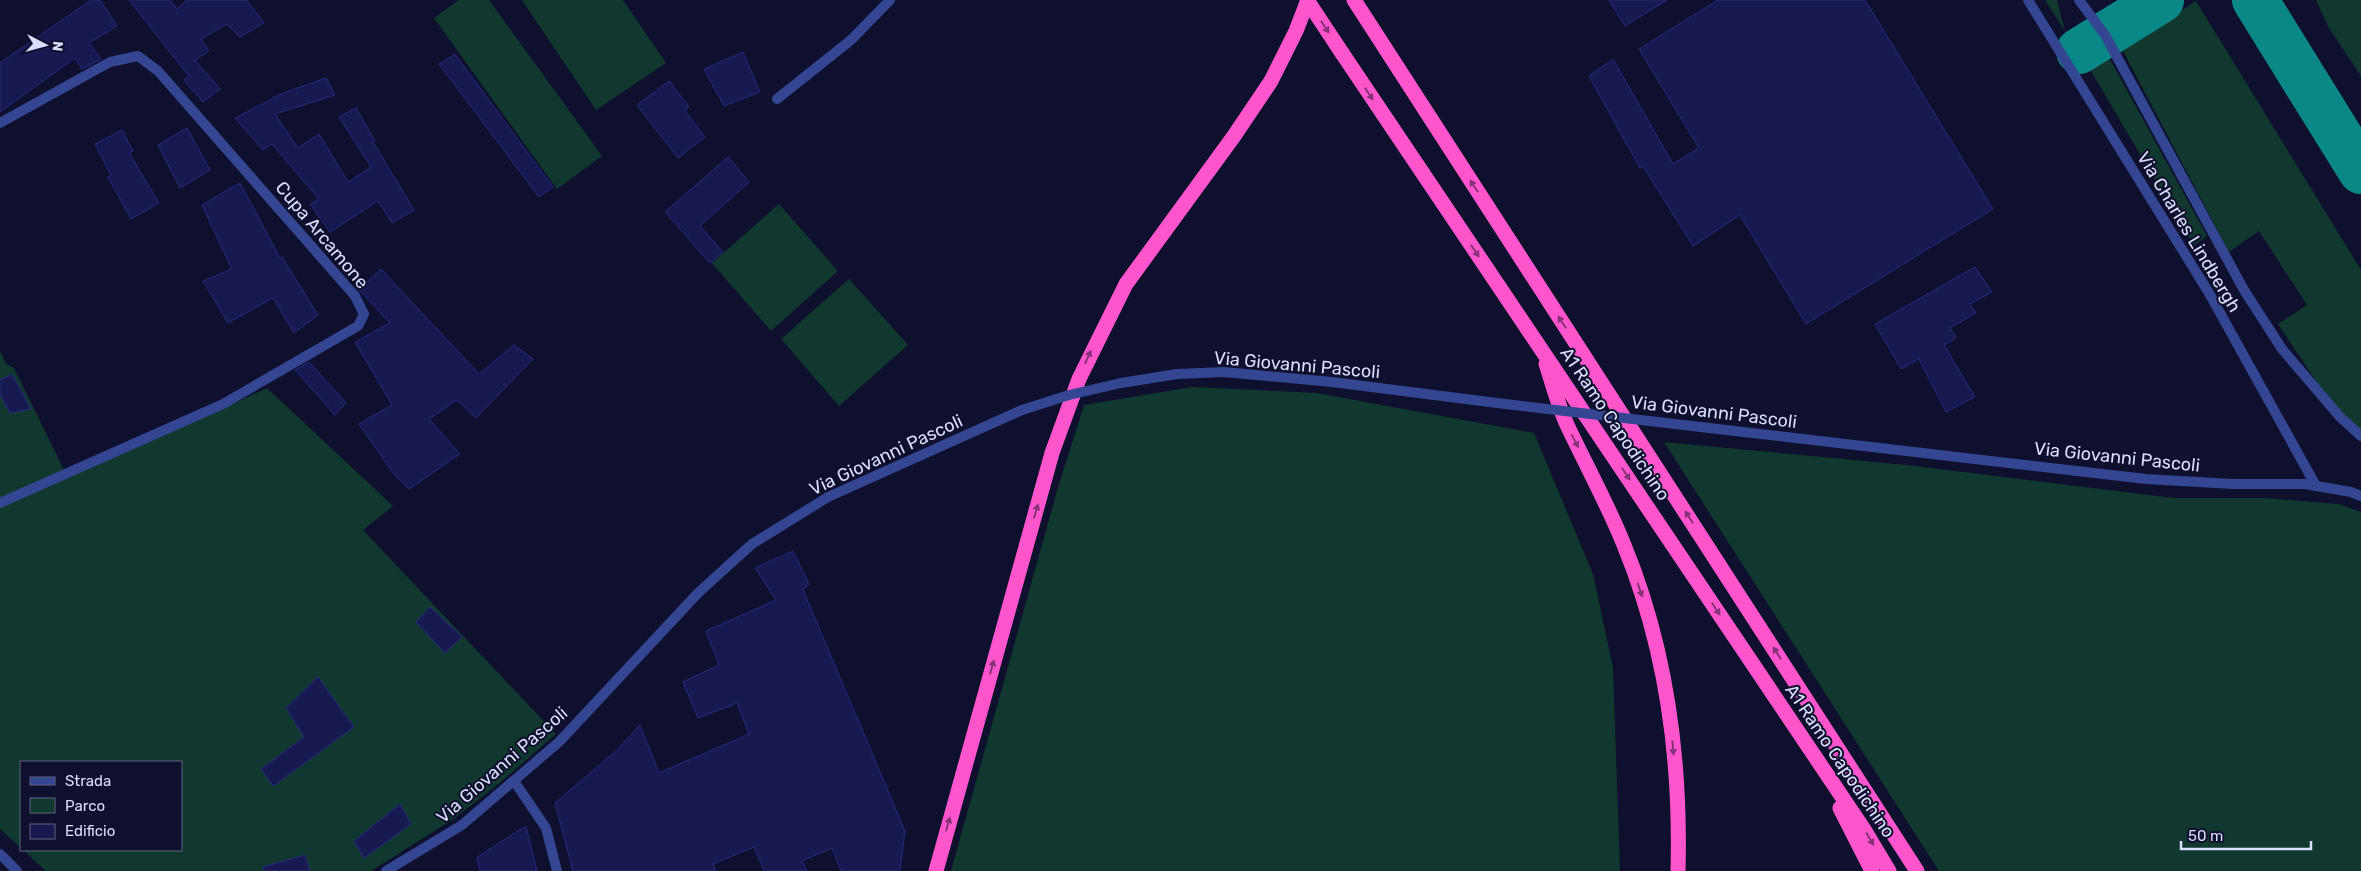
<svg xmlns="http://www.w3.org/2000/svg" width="2361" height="871" font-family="Rubik,sans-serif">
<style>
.green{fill:#11382e}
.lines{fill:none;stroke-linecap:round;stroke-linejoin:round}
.taxiway{stroke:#0a8887;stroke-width:46}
.building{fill:#181950;stroke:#282a7f}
.service{stroke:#344591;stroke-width:10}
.minor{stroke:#344591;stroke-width:10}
.tertiary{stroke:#344591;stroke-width:10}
.motorway{stroke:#f5c;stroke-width:15}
.tertiary-bridge{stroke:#344591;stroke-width:10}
.motorway-bridge{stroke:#f5c;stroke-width:15}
.oneway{fill:#86327c}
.labels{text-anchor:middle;stroke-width:4;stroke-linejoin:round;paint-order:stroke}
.street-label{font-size:18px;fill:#dadeff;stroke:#0e102d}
</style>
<rect width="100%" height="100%" fill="#0e102d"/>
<g class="green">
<path d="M 459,0 L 489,0 L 602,156 L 557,189 L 434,18 Z"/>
<path d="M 522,0 L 623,0 L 666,63 L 596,110 Z"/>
<path d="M 2045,0 L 2057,0 L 2065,31 Z"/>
<path d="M 2316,0 L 2361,0 L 2361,76 L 2329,28 Z"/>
<path d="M 2196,1 L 2361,270 L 2361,431 L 2340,417 L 2278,324 L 2307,305 L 2259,231 L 2229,252 L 2122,49 Z"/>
<path d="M 2107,54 L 2207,236 L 2194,246 L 2087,64 Z"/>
<path d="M 779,204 L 838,271 L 771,331 L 712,263 Z"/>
<path d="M 849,279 L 908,345 L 839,406 L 781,339 Z"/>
<path d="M 0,351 L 6,364 L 14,368 L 64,470 L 215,412 L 267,388 L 393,506 L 363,530 L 556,734 L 502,781 L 455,818 L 371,871 L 46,871 L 23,850 L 181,850 L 181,762 L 21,762 L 21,848 L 0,829 Z"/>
<path d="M 1192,387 L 1317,393 L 1534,433 L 1593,574 L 1613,668 L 1620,871 L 951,871 L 1059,484 L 1084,405 Z"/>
<path d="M 1664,442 L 1906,465 L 2173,498 L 2263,498 L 2339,504 L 2361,512 L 2361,871 L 1939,871 Z"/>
</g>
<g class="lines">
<g class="taxiway">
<path d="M 2255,0 L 2361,171"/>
<path d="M 2079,51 L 2161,0"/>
</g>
</g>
<g class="building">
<path d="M 91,0 L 100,0 L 117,26 L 89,43 L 101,59 L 82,69 L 75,58 L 0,112 L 0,63 Z"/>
<path d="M 129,0 L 170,0 L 177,9 L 187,0 L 247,0 L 264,23 L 240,37 L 227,24 L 201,39 L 209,51 L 195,60 L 220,89 L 203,102 L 184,80 L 189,76 Z"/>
<path d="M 1609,0 L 1667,0 L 1625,26 Z"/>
<path d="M 1718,0 L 1865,0 L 1993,209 L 1806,324 L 1740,215 L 1693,246 L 1643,166 L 1640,168 L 1589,76 L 1613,59 L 1673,164 L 1699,148 L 1639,49 Z"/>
<path d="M 743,52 L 760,92 L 724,106 L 704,69 Z"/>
<path d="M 455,54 L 553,187 L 539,197 L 439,64 Z"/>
<path d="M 326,78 L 335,95 L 275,114 L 298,148 L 319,134 L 348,182 L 371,167 L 339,117 L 356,108 L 375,141 L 373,142 L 414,210 L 392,223 L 378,201 L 330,232 L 310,204 L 319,199 L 272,144 L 263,150 L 235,118 L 281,94 Z"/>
<path d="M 669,81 L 689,107 L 685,111 L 705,137 L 678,158 L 637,105 Z"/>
<path d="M 187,128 L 210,170 L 180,188 L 158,145 Z"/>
<path d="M 122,130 L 133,151 L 129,153 L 159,203 L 131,219 L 108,177 L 111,175 L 95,144 Z"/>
<path d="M 728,157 L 749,182 L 700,226 L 723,252 L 710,263 L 665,212 Z"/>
<path d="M 240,183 L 280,258 L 282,257 L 318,315 L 294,333 L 273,298 L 228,323 L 203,281 L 232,269 L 202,205 Z"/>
<path d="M 1975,267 L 1992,292 L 1970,304 L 1976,313 L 1950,328 L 1956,338 L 1944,345 L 1975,397 L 1946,412 L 1919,359 L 1901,369 L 1875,324 Z"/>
<path d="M 381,269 L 479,374 L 514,345 L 533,359 L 476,418 L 457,400 L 429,419 L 460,454 L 409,489 L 394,474 L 359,424 L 392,405 L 355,342 L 390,323 L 359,290 Z"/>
<path d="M 309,362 L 346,403 L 335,415 L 295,370 Z"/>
<path d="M 12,374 L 31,409 L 10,413 L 0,394 L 0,380 Z"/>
<path d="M 793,551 L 809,584 L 803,590 L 905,831 L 900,871 L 841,871 L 832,848 L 802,861 L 807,871 L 764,871 L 754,847 L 713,864 L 716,871 L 573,871 L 555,803 L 617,750 L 640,725 L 659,773 L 749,734 L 737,703 L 698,718 L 683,682 L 719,665 L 706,631 L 776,600 L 755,568 Z"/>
<path d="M 430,607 L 462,637 L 445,653 L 416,622 Z"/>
<path d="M 318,677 L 354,727 L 273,786 L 261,769 L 304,737 L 286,708 Z"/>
<path d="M 400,804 L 411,824 L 364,858 L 354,841 Z"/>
<path d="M 526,826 L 537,871 L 480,871 L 477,857 Z"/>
<path d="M 305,855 L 310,871 L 264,871 L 263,867 Z"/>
</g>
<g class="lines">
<g class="service">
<path d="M 2079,0 L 2105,35 L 2244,290 L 2282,349 L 2340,417 L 2361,436"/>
<path d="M 0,123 L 110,62 L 138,56 L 158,71 L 355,296 L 364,314 L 358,326 L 223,404 L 0,503"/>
</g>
<g class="minor">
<path d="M 777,99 L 851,40 L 890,0"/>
<path d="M 514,781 L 546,828 L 557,871"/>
</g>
<g class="tertiary">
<path d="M 2028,0 L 2209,293 L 2316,486"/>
<path d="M 1121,383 L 1177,374 L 1224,372 L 1332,382 L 1497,403"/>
<path d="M 1709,428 L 2146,479 L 2233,484 L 2305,484 L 2351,492 L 2361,496"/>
<path d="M 0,854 L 17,871"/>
<path d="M 386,871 L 462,825 L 559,742 L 698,593 L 752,544 L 828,497 L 1022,410"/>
</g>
<g class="motorway">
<path d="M 1354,0 L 1917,871"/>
<path d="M 1342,53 L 1865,831 L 1889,871"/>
<path d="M 1546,364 C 1553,385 1559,409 1569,429 C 1587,467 1608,505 1624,545 C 1666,647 1681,761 1678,871"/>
<path d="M 1840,808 L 1872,871"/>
<path d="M 936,871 L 1052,453 L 1079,379 L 1126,284 L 1234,136 L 1271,81 L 1296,31 L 1308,0"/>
</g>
<g class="tertiary-bridge">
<path d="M 1497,403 L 1709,428"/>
<path d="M 1022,410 L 1069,395 L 1121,383"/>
</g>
<path class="motorway-bridge" d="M 1307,0 L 1342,53"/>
</g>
<defs><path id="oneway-solid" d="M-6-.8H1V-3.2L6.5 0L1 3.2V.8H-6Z" transform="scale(1.25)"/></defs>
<g class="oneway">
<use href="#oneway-solid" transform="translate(1325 27) rotate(57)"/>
<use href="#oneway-solid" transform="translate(1369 94) rotate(56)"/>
<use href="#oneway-solid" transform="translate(1474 186) rotate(-123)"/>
<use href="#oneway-solid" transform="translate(1475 251) rotate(56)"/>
<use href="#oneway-solid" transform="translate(1562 322) rotate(-123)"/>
<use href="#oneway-solid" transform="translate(1088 357) rotate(-66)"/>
<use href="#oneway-solid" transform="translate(1575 441) rotate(62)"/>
<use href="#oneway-solid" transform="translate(1626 474) rotate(56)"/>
<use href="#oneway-solid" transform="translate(1036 511) rotate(-74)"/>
<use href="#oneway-solid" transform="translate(1689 517) rotate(-123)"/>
<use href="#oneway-solid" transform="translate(1640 590) rotate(71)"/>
<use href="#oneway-solid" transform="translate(1716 609) rotate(56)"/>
<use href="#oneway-solid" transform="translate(1777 653) rotate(-123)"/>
<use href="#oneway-solid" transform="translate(992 667) rotate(-74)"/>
<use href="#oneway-solid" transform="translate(1673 748) rotate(85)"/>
<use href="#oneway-solid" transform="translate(948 824) rotate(-74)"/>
<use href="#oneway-solid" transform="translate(1870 839) rotate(59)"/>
</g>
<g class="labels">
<g class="street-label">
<text transform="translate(2189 232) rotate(59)" y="6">Via Charles Lindbergh</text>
<text transform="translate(322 235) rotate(50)" y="6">Cupa Arcamone</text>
<text transform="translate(1297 365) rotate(5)" y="6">Via Giovanni Pascoli</text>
<text transform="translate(1714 412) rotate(7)" y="6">Via Giovanni Pascoli</text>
<text transform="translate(1615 424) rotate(56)" y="6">A1 Ramo Capodichino</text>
<text transform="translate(886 455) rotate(-25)" y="6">Via Giovanni Pascoli</text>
<text transform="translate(2117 457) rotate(6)" y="6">Via Giovanni Pascoli</text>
<text transform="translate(1840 761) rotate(56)" y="6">A1 Ramo Capodichino</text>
<text transform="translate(502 765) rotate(-41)" y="6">Via Giovanni Pascoli</text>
</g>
</g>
<rect x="20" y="761" width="162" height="90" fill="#0e102d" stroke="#606281"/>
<rect x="30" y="777" width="25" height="8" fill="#344591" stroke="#606281"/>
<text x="65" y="786" font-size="15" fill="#dadeff">Strada</text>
<rect x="30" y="798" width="25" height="15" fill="#11382e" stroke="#606281"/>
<text x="65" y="811" font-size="15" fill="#dadeff">Parco</text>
<rect x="30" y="824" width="25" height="15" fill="#181950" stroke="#606281"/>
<text x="65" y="836" font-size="15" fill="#dadeff">Edificio</text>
<g transform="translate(45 45) rotate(96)" stroke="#0e102d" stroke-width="4" paint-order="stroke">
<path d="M0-4L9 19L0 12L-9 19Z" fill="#dadeff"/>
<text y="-8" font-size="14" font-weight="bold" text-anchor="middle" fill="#dadeff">N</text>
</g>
<path d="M2181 841v8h130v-8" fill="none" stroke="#dadeff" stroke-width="2.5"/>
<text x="2188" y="841" font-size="15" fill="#dadeff" stroke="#0e102d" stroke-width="4" paint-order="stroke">50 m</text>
</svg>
